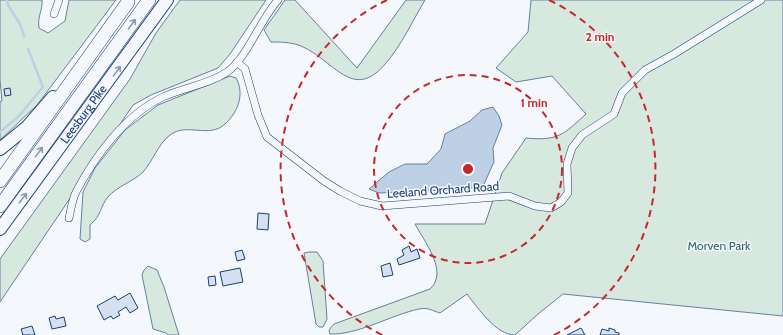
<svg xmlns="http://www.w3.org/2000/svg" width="783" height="335" font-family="Cabin,sans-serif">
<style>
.green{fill:#d7e8df;stroke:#687fa3}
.water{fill:#bed0e5;stroke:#687fa3}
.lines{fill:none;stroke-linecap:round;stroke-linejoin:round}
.stream{stroke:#bed0e5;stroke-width:2.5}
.building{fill:#d5e0f0;stroke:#1d3f73}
.minor-casing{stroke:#1d3f73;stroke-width:8}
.trunk-casing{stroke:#1d3f73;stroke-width:14}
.motorway-casing{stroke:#1d3f73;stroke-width:14}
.minor{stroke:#f4f7fb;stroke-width:7}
.trunk{stroke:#f4f7fb;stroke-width:12}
.motorway{stroke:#f4f7fb;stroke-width:13}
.oneway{stroke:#889bb7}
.ring{fill:none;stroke:#c62828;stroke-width:2;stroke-dasharray:7 5}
.labels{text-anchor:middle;stroke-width:3;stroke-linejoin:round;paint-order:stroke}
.street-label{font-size:12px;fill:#1d3f73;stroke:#f4f7fb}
.park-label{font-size:12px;fill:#2c6c60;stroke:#f4f7fb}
.centre{fill:#c62828;stroke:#f4f7fb;stroke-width:2}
.ring-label{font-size:12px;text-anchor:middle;font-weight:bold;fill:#c62828;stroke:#f4f7fb;stroke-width:3;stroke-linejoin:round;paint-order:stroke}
</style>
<rect width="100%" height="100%" fill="#f4f7fb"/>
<g class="green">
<path d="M 0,0 L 42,0 C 43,10 37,17 39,28 L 48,33 L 65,21 L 69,0 L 116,0 L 37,105 L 0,140 L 0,102 L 2,101 L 0,80 Z"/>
<path d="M 180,0 L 266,0 L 230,54 L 218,68 L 151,95 L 133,105 L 0,302 L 0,259 L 130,79 L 156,33 Z"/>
<path d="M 285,0 L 295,0 L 357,68 L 406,0 L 425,0 C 413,20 401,46 386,63 C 353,103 334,60 301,46 C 291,42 281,42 271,42 L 264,30 Z"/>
<path d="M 531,0 L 783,0 L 783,316 L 563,294 L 538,314 L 515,335 C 496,335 478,308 467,294 L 440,313 C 433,311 428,307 419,309 C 391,315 358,335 330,334 L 329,330 L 334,324 L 430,289 C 449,272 424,241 415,224 L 485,224 L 502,173 L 526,138 C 558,141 563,135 586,114 L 552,76 L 516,82 L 496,68 L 528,32 Z"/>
<path d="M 230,76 L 236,78 C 245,94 238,112 225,124 C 209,139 187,122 170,135 C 158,144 153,161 143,172 C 133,182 117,186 108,197 C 100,206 102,215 90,225 L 90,239 L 85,242 L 80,239 L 83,192 L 95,168 L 125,130 L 158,105 Z"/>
<path d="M 309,252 L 317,252 L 323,261 L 327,319 L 323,327 L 319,327 L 316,324 L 304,253 Z"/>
<path d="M 148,266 L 157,270 L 164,287 L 179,335 L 168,335 L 166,333 L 153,329 L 142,275 L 144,270 Z"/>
</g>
<path class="water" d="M 493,107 L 499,116 L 502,125 L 493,148 L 494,162 L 484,184 L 468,189 L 379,193 L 369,189 L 389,172 L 405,164 L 427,164 L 441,149 L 445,134 L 470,121 L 482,110 Z"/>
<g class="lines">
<g class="stream">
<path d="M 7,0 L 8,5 L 20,24 L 24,36"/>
<path d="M 0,132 L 18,117 L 43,87 L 28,49"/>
</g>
</g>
<g class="building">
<path d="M 10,88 L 11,95 L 5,96 L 4,89 Z"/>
<path d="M 258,213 L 269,214 L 268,230 L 257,229 Z"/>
<path d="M 409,246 L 411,252 L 417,249 L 420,258 L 399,265 L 397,259 L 404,255 L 402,250 Z"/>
<path d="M 242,250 L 245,259 L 237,261 L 235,252 Z"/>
<path d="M 390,263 L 393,275 L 383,277 L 381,266 Z"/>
<path d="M 240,268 L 243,282 L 223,286 L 220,272 Z"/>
<path d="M 215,276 L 216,285 L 209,286 L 208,277 Z"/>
<path d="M 130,293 L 138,308 L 130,313 L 126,307 L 118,312 L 120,315 L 113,319 L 111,316 L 104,320 L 97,306 L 115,296 L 118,300 Z"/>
<path d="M 55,316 L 56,319 L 64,317 L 66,326 L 52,329 L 49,318 Z"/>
<path d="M 32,326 L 35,335 L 23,335 L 21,329 Z"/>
<path d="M 581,328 L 585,335 L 567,335 Z"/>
<path d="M 609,328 L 615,330 L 615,332 L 619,333 L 619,335 L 600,335 L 602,329 L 609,331 Z"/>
</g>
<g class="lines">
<g class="minor-casing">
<g id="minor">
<path d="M 54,14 L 59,0"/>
<path d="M 237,62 L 245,69 L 258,115 L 267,137 L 324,181 L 340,191 L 360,201 L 382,206 L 509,196 L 535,206 L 551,208 L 561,202 L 568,193 L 567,164 L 572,148 L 582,135 L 614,114 L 622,93 L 645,70 L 674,54 L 761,0"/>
<path d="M 69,218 C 71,210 72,200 76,192 C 95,156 125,115 163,97 C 184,87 208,85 227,72 C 247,58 260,20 278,0"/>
</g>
</g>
<g class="trunk-casing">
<g id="trunk">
<path d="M 0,149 L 27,127 L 53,97"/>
<path id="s1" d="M 0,229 L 167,0"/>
</g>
</g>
<g class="motorway-casing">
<g id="motorway">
<path d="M 0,181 L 128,2"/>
<path d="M 0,206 L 149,0"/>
</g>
</g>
<use href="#minor" class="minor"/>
<use href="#trunk" class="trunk"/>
<use href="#motorway" class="motorway"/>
</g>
<defs><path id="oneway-shaft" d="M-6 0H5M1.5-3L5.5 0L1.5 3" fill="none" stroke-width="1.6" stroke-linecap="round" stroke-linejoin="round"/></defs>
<g class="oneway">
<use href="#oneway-shaft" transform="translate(132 24) rotate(-54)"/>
<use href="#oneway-shaft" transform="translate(117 71) rotate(-54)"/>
<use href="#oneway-shaft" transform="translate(39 152) rotate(-54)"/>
<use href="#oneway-shaft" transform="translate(23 198) rotate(-53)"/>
</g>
<g class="ring">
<circle cx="468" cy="169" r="94"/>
<path d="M382 335A187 187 0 0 1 387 0M549 0A187 187 0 0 1 554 335"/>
</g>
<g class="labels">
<g class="street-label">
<text dy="4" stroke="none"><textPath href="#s1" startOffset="142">Leesburg Pike</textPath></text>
<text transform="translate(443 190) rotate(-4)" y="4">Leeland Orchard Road</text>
</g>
<g class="park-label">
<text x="719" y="250">Morven Park</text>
</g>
</g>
<circle cx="468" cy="169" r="6" class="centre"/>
<g class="ring-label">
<text x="600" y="41">2 min</text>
<text x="534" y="107">1 min</text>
</g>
</svg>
